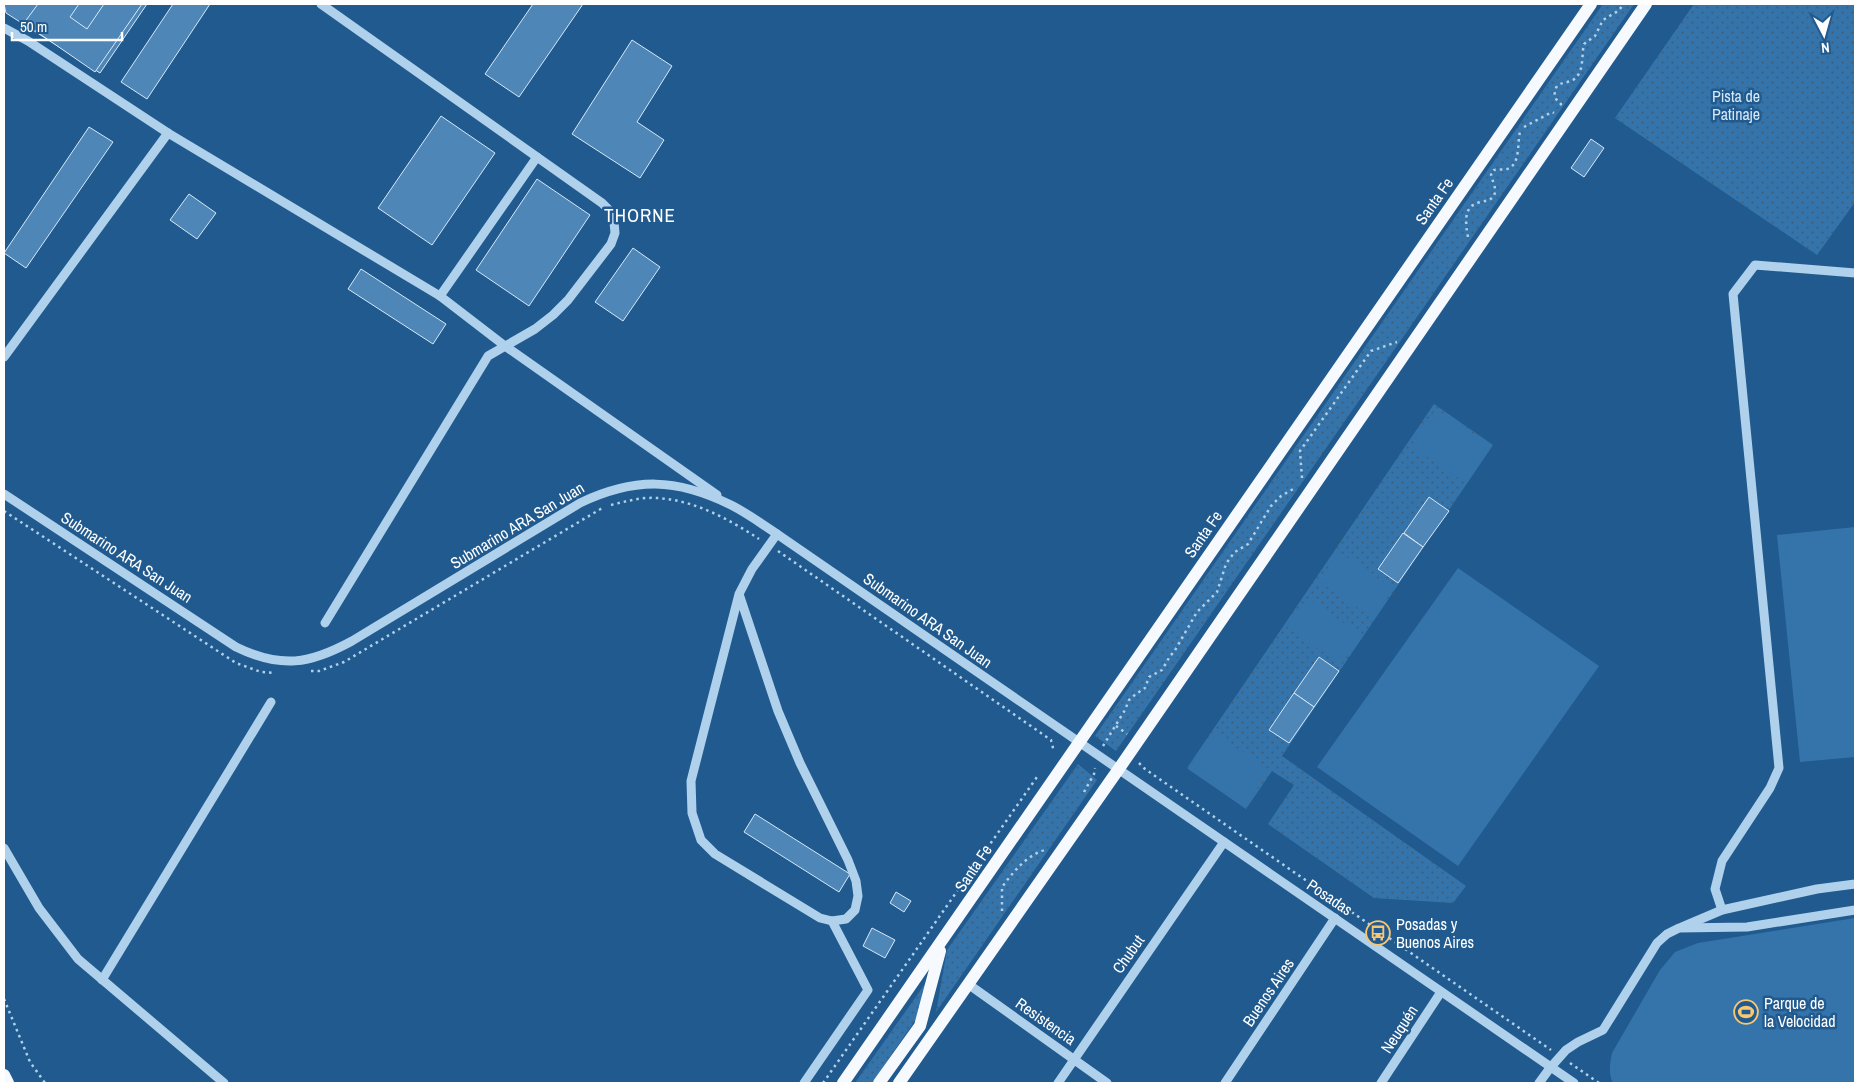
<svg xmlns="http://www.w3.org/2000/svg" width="1859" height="1087" font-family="'Archivo Narrow',sans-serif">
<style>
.park{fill:url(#park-dots)}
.pitch{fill:#3574ab}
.building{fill:#4e86b7;stroke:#d6e9f9}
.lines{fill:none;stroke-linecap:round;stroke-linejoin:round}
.path{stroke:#b0d1ec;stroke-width:2.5;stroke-dasharray:2.5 4;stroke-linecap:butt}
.minor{stroke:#b0d1ec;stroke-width:9}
.major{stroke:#f6faff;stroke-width:12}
.labels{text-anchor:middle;stroke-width:5;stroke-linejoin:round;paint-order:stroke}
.park-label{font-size:16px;fill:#d6e9f9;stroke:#215a8e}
.street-label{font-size:16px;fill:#fff;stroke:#215a8e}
.poi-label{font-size:16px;fill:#fff;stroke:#215a8e;text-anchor:start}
.quarter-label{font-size:19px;letter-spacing:1px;fill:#fff;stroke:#215a8e}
</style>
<defs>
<pattern id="park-dots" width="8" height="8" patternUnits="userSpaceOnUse" patternTransform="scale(1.25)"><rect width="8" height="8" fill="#3574ab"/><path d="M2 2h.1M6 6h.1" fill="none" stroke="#425e77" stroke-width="1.8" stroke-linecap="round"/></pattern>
</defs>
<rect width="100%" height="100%" fill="#215a8e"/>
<g class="park">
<path d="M 1603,4 L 1634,4 L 1116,751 L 1095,736 Z"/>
<path d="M 1694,4 L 1855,4 L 1855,202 L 1817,255 L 1615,118 Z"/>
<path d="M 1434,404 L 1493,445 L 1282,756 L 1466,886 L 1453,903 L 1374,898 L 1268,824 L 1294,785 L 1272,771 L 1246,809 L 1187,768 Z"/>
<path d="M 1078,764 L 1097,780 L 936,1012 L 947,950 Z"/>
<path d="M 927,981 L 916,1019 L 872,1083 L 855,1083 Z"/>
</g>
<g class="pitch">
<path d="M 1436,409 L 1492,446 L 1467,483 L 1411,446 Z"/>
<path d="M 1855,527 L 1855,757 L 1800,762 L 1777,535 Z"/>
<path d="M 1339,552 L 1393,589 L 1373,618 L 1319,581 Z"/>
<path d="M 1458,568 L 1599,666 L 1458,866 L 1317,767 Z"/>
<path d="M 1307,598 L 1361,635 L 1341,664 L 1287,627 Z"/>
<path d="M 1213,732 L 1269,770 L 1244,807 L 1188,769 Z"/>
<path d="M 1855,918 L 1855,1083 L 1613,1083 C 1608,1073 1610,1064 1612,1053 L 1660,970 L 1675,952 L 1698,943 Z"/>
</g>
<g class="building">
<path d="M 4,4 L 147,4 L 100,73 L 6,13 Z"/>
<path d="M 38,4 L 79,4 L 70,17 L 87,29 L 104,4 L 142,4 L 95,72 L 24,23 Z"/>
<path d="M 173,4 L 210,4 L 147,99 L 121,82 Z"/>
<path d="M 533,4 L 583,4 L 519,97 L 485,74 Z"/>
<path d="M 632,40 L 672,66 L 637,122 L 664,140 L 640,178 L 572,134 Z"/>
<path d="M 441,116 L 495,153 L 432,245 L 378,208 Z"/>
<path d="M 89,127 L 113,142 L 26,268 L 4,253 Z"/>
<path d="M 1591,139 L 1604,148 L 1584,177 L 1571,168 Z"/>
<path d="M 537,179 L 590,215 L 529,306 L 476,270 Z"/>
<path d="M 189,194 L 216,213 L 197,239 L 170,220 Z"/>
<path d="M 633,248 L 660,267 L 623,321 L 595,302 Z"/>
<path d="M 361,269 L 446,324 L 433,344 L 348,289 Z"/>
<path d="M 1429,497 L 1449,511 L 1423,547 L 1404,533 Z"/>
<path d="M 1403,533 L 1423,547 L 1398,583 L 1378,569 Z"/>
<path d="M 1319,657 L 1339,671 L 1314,707 L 1294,693 Z"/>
<path d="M 1294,693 L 1314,707 L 1289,743 L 1269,730 Z"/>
<path d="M 755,814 L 850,874 L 839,892 L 744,832 Z"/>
<path d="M 896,892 L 911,901 L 904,912 L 890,903 Z"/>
<path d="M 872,928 L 895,940 L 885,958 L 863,946 Z"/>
</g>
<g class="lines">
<g class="path">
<path d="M 1560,105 L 1561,104 C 1554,99 1553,93 1557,86 C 1562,82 1567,83 1573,80 C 1585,72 1581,56 1584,44 L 1595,36 L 1603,20 L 1618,11 L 1624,4"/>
<path d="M 1524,127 L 1552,112 L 1554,113"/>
<path d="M 1468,237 C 1458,188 1492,211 1495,192 C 1496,186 1491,179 1491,173 L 1494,170 C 1498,169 1503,170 1507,169 C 1521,165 1517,142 1520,132"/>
<path d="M 1302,478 L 1300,451 L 1371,351 L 1397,342"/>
<path d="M 611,505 C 623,502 634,499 646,498 C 686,496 726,517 759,539"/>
<path d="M 4,511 L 236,663 L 261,672 L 275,673"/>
<path d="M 778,551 L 1051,740 L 1054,752"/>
<path d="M 311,671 L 319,671 L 344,662 L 604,507"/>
<path d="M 1116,726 L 1127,734"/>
<path d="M 1103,746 L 1125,710 L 1129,700 L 1136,694 L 1145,688 L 1149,677 L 1162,670 L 1170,656 L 1174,652 L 1197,612 L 1217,592 L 1226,564 L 1230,558 L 1235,552 L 1248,544 L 1271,506 L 1281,496 L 1295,488"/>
<path d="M 1139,763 L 1145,769 L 1551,1050"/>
<path d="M 1084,792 L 1094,774 L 1095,768"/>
<path d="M 1002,911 L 1002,887 C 1013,872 1027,855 1045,850"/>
<path d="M 4,999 L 30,1062 L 45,1083"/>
<path d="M 1570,1063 L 1599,1083"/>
<path d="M 823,1083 L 1037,777"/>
</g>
<g class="minor">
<path d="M 321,4 L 602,203 L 610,211 L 614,222 L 615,233 L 611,244 L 568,300 L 553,315 L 535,329 L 488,356 L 325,623"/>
<path d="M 4,28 L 28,41 L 168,133 L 440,296 L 505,346 L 717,495"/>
<path d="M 440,296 L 537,157"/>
<path d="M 4,357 L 168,133"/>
<path d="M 4,494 L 236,647 C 281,669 310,664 352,641 L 580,503 C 635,477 676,478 731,505 C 747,513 762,524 777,534 L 1574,1083"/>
<path d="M 739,594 L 778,711 L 800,763 L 848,860 L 856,881 L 858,896 L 855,910 L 846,919 L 832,921 L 820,918 L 715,854 L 701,840 L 692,813 L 691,781 L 739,594 L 752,569 L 777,534"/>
<path d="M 4,848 L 39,908 L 78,959 L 224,1083"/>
<path d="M 1722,910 L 1715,889 L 1722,861 L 1770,788 L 1779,768 L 1733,294 L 1755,265 L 1855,273"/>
<path d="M 1682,927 L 1722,910 L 1817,889 L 1855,884"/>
<path d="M 102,980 L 271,702"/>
<path d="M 968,984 L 1107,1083"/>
<path d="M 804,1083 L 868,990 L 832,921"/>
<path d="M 1058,1083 L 1224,842"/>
<path d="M 1225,1083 L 1335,918"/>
<path d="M 1381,1083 L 1441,992"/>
<path d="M 1539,1083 L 1550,1068 L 1566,1050 L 1578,1042 L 1603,1030 L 1657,943 L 1667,934 L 1679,928 L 1747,927 L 1855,910"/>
</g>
<g class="major">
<path d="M 4,1075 L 8,1083"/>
<path d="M 843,1083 L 1591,4"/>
<path d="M 879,1083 L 920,1026 L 940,951"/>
<path d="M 899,1083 L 1118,770 L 1646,4"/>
</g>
</g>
<defs>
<g id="bus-ring" transform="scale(1.25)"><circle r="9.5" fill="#215a8e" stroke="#f9c672" stroke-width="1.5"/><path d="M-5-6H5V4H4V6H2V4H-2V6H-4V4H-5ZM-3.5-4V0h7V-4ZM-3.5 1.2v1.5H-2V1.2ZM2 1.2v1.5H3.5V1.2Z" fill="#f9c672"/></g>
<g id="stadium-ring" transform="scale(1.25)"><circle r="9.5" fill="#215a8e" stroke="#f9c672" stroke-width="1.5"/><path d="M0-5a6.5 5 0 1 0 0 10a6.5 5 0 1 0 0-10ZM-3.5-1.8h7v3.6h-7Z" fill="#f9c672"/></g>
</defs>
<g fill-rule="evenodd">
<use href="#bus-ring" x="1378" y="933"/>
<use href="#stadium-ring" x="1746" y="1012"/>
</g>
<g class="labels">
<g class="park-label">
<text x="1736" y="102">Pista de<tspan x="1736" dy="18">Patinaje</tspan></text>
</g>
<g class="street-label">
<text transform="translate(1434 201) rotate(-55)" y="6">Santa Fe</text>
<text transform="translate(517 525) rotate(-31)" y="6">Submarino ARA San Juan</text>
<text transform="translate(1203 534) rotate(-55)" y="6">Santa Fe</text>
<text transform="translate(127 557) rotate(33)" y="6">Submarino ARA San Juan</text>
<text transform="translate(928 620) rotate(35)" y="6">Submarino ARA San Juan</text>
<text transform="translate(973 868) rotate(-56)" y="6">Santa Fe</text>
<text transform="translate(1330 897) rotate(34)" y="6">Posadas</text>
<text transform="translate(1128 954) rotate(-55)" y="6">Chubut</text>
<text transform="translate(1268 992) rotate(-56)" y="6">Buenos Aires</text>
<text transform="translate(1046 1021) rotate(35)" y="6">Resistencia</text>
<text transform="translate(1399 1029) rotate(-57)" y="6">Neuquén</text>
</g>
<g class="poi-label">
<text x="1396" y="930">Posadas y<tspan x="1396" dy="18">Buenos Aires</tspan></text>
<text x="1764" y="1009">Parque de<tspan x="1764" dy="18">la Velocidad</tspan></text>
</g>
<g class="quarter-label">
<text x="640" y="222">THORNE</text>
</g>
</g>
<rect width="1859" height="1087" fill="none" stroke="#ffffff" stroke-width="10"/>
<g transform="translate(1824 35) rotate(174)" stroke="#215a8e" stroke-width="4" paint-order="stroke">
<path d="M0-4L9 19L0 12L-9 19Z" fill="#ffffff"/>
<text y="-8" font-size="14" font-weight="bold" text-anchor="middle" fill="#ffffff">N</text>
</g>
<path d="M12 32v8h110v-8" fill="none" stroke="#ffffff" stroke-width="2.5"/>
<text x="20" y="32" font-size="15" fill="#ffffff" stroke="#215a8e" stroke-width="4" paint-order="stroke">50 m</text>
</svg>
